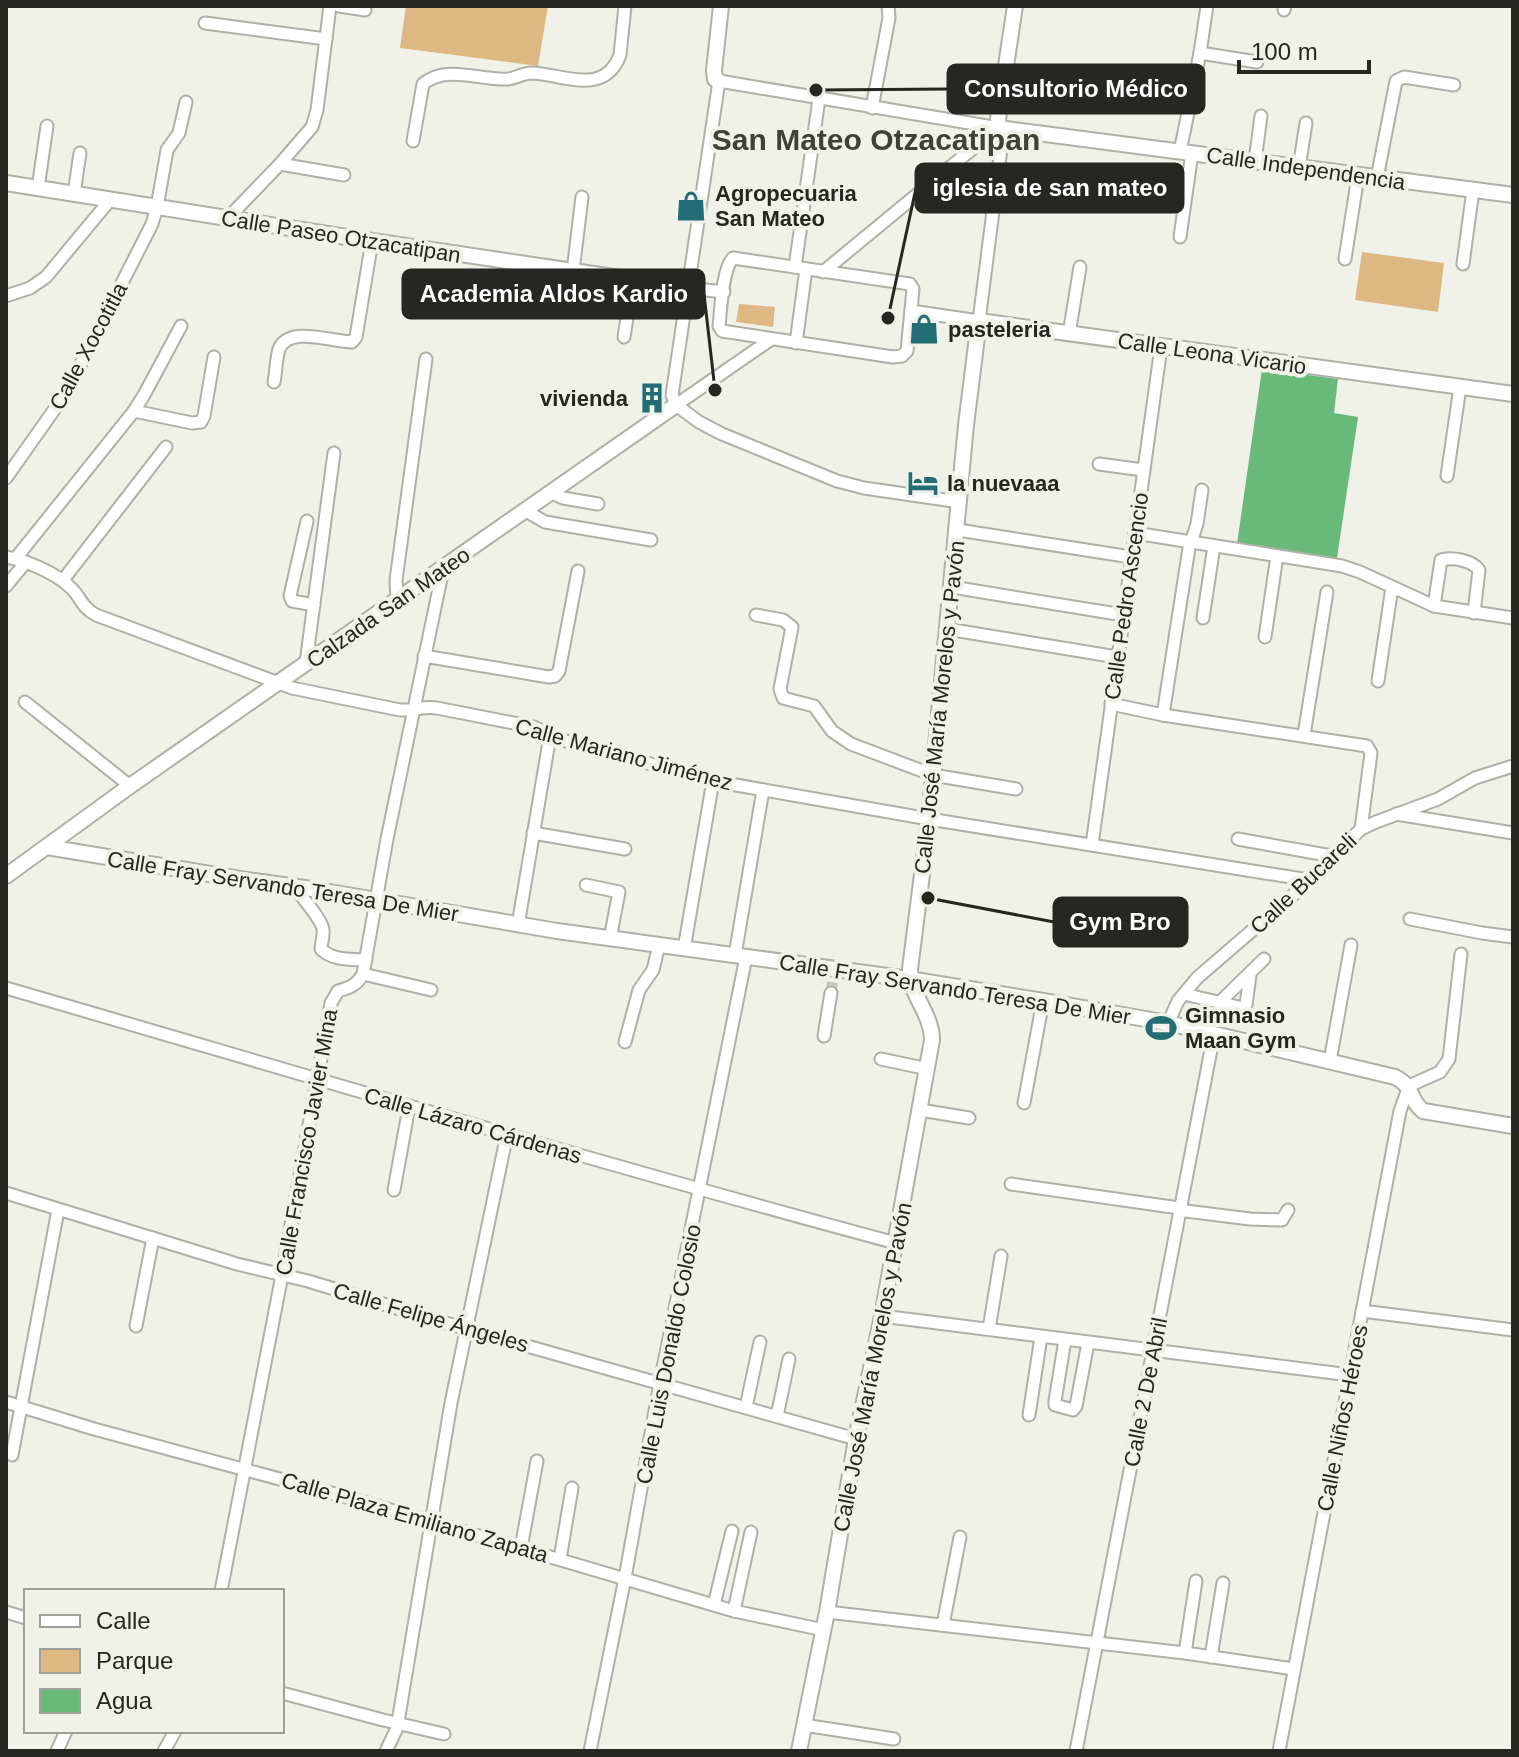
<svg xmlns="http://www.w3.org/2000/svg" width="1519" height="1757" font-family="Helvetica,sans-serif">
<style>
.green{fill:#ddb882}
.water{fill:#69b97b}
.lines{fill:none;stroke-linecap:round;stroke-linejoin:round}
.street-tunnel{stroke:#c8c8c1;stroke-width:11;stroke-dasharray:11 5.5;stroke-linecap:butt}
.street-casing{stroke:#afb0a7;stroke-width:15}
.secondary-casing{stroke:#afb0a7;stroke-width:18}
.street{stroke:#fff;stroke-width:11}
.secondary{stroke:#fff;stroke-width:14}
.labels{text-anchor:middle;stroke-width:8;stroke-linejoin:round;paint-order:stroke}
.street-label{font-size:22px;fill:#262623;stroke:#f0f1e8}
.poi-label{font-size:22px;font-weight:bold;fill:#262623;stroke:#f0f1e8;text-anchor:start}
.district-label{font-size:30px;font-weight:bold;fill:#3f4038;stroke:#f0f1e8}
.leader{fill:none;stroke:#262623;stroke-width:3}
.callout-dot{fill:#262623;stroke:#f0f1e8;stroke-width:3}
.callout{fill:#262623;stroke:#262623;stroke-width:3}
.callout-label{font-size:24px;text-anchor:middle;font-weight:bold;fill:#fff}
</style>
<rect width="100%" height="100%" fill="#f0f1e8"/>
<g class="green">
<path d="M 406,6 L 548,6 L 538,66 L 400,48 Z"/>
<path d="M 1362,252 L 1444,263 L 1438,312 L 1355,300 Z"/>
<path d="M 739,304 L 775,307 L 773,327 L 736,322 Z"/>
</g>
<path class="water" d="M 1262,369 L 1338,379 L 1334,413 L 1358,417 L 1337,558 L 1237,544 Z"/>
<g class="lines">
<path class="street-tunnel" d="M 831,993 L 833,977"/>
<g class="street-casing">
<g id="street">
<path d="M 339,6 L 365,10"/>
<path d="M 1284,10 L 1285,6"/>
<path d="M 205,23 L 326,39"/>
<path d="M 1200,53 L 1257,62"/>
<path d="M 872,108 L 889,18 L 888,6"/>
<path d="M 413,141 L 423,84 C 447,64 480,81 508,79 C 516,78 523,73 532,73 C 563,74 604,97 620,55 L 625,6"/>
<path d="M 1180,152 L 1200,53 L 1207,6"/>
<path d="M 1255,161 L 1261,116"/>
<path d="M 280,164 L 344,175"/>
<path d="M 1299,168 L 1306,123"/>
<path d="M 1377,178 L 1396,81 L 1404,77 L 1454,85"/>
<path d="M 38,188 L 47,126"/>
<path d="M 74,194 L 80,153"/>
<path d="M 227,219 L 280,164 L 312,127 L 317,110 L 330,6"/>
<path d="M 1180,237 L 1192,153"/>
<path d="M 733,258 L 910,284 L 913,289 L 907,351 L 902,356 L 893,357 L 722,331 L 719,326 C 721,309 722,270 733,258 Z"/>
<path d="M 1345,259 L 1358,176"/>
<path d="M 1463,264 L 1473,190"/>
<path d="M 795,267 L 819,99"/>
<path d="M 573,271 L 582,197"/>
<path d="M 823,272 L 977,145 L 993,127"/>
<path d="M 688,288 L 724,292"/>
<path d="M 6,296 L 30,288 L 46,277 L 110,200"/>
<path d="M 1069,334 L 1080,267"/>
<path d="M 624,337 L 633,280"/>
<path d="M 796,343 L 806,269"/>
<path d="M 274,382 C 276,372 276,359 279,349 C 289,325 332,342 352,342 L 356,337 L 372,241"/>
<path d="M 676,405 L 672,395 L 719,81 L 999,128 L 1002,141 L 979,321 L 911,311"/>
<path d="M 676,405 L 699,422 L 722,434 L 837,481 L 864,488 L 960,502"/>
<path d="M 676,405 L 770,340"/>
<path d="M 134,411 L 192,423 L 201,422 L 204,416 L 214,357"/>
<path d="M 1099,464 L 1143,470"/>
<path d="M 1447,476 L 1460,387"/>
<path d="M 6,478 L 66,393 L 152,224 L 157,207 L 166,156 L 167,150 L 179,133 L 186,102"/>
<path d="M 552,493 L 563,498 L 598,504"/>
<path d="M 526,511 L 545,522 L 651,540"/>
<path d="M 307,521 L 290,596 L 292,601 L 314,605"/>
<path d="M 958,530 L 1131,557"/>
<path d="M 1135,533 L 1342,566 L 1360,572 L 1434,606 L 1513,618"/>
<path d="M 6,557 C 25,560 56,573 70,587 C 81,597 81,607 96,615 L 292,688 L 400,710 C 413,711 423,706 437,708 L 534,727 L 555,738 L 713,781 L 929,819 L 1309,880"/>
<path d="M 16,558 L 134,411 L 144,395 L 181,326"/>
<path d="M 63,580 L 166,447"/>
<path d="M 6,586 L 26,562"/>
<path d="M 952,587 L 1123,615"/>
<path d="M 397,600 L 396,580 L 426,359"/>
<path d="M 1434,606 L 1441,560 C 1452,557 1472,560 1479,570 L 1474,613"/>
<path d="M 756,615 L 783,620 L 792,627 L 780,689 L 783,698 L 814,706 L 832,731 L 851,744 L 933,775 L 1016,789"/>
<path d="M 1203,618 L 1214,546"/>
<path d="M 947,629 L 1117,657"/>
<path d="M 1265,637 L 1277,556"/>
<path d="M 424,656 L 549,677 L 555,676 L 559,671 L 578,571"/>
<path d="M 306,663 L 334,453"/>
<path d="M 1378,681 L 1392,587"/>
<path d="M 25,702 L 130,786"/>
<path d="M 1111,704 L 1163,715 L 1367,746 L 1371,753 L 1361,829"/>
<path d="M 1163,715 L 1189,548 L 1197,524 L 1202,490"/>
<path d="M 1304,735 L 1327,592"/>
<path d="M 1396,814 L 1513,833"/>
<path d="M 533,833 L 625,849"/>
<path d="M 1238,839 L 1332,856"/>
<path d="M 1092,845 L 1161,347"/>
<path d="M 586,885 L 619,892 L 610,939"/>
<path d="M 294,886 C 301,897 322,919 323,930 C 324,936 321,943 321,949 C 333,961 351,959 366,960"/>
<path d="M 1410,919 L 1482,933 L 1513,937"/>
<path d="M 518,925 L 550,736"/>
<path d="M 684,949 L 713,781"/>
<path d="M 735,955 L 763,790"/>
<path d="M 363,974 L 431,990"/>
<path d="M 6,988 C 302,1074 598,1163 896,1243"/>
<path d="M 1184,994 L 1243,1008 L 1246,1005 L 1250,975"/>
<path d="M 1219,1003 L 1264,959"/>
<path d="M 1168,1023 L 1178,1001 L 1197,978 L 1299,890 L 1361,829 L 1376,822 L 1438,799 L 1475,778 L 1513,766"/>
<path d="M 824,1036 L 831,993"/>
<path d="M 625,1042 L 639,990 L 653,970 L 659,945"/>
<path d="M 881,1059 L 928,1069"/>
<path d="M 1330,1061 L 1351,945"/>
<path d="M 1024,1103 L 1043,1001"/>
<path d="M 920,1110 L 969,1118"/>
<path d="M 1011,1184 L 1179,1208 L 1186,1211 L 1250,1219 L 1282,1220 L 1288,1210"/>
<path d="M 394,1190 L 409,1107"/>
<path d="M 6,1193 L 237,1264 L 308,1281 L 442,1322 L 856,1439"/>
<path d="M 1362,1311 L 1513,1330"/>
<path d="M 882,1316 L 1350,1375"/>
<path d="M 136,1326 L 153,1238"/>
<path d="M 989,1329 L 1001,1256"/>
<path d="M 1065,1340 L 1055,1401 L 1055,1405 L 1073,1410 L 1076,1406 L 1088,1343"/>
<path d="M 6,1402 L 94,1429 L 350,1498 L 734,1611 L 824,1630"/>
<path d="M 746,1407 L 760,1342"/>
<path d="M 1029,1415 L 1041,1337"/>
<path d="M 777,1416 L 789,1359"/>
<path d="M 12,1455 L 58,1210"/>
<path d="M 521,1548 L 537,1461"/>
<path d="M 560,1559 L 572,1488"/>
<path d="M 221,1591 L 282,1275 L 331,1003 L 338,991 C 349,988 357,985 363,974 L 387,839 L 443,569"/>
<path d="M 714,1605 L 732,1531"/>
<path d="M 734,1611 L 751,1532"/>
<path d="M 6,1612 L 26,1618"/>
<path d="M 827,1612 L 1185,1653 L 1294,1669"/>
<path d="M 943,1625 L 960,1537"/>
<path d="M 1185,1653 L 1196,1581"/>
<path d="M 1211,1657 L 1223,1583"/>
<path d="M 282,1693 L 383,1720 L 444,1734"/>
<path d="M 804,1725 L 894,1739"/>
<path d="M 57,1751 L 66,1731"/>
<path d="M 164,1751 L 175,1731"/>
<path d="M 386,1751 L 397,1728 L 451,1403 L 507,1134"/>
<path d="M 590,1751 L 625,1578 L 660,1383 L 746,957"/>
<path d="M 1076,1751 L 1214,1034"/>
<path d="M 1279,1751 L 1400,1111 L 1409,1086 L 1440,1072 L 1449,1059 L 1461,954"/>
</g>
</g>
<g class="secondary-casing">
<g id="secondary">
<path d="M 1015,6 L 998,119 L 999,128 L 1513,195"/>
<path d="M 719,81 L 715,79 L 714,70 L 721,6"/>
<path d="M 6,183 L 372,241 L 688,288"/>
<path d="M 47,847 L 240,879 L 312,889 L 557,931 L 909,979 L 1043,1001 L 1168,1023 L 1395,1077 C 1415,1087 1408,1099 1423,1111 L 1513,1126"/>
<path d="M 6,876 L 130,786 L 676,405"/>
<path d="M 799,1751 L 827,1612 L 856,1439 L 882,1316 L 932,1040 C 932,1013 909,995 910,969 L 929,819 L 966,425 L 979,321 L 1513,394"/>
</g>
</g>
<use href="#street" class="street"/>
<use href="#secondary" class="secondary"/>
</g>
<defs>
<g id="shop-bare" transform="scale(2.4)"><path d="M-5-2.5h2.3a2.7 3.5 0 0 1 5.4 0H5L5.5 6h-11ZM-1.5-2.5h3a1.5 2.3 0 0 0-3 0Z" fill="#236d75" stroke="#f0f1e8" stroke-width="2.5" paint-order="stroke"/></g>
<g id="building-bare" transform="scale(2.4)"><path d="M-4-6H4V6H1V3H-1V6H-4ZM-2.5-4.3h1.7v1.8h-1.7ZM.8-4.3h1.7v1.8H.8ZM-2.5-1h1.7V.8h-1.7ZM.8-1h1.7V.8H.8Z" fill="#236d75" stroke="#f0f1e8" stroke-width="2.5" paint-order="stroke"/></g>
<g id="hotel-bare" transform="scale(2.4)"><path d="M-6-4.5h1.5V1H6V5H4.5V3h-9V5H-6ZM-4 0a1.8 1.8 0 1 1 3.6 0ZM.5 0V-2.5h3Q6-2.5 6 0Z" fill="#236d75" stroke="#f0f1e8" stroke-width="2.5" paint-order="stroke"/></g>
<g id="stadium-bare" transform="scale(2.4)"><path d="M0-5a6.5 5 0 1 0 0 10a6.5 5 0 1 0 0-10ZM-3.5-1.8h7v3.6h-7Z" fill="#236d75" stroke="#f0f1e8" stroke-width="2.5" paint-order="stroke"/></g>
</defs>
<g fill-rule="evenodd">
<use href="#shop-bare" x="691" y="206"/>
<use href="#shop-bare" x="924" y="329"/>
<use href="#building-bare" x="652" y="398"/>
<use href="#hotel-bare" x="923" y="483"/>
<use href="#stadium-bare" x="1161" y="1028"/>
</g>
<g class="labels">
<g class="street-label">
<text transform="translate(1306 168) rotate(8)" y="8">Calle Independencia</text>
<text transform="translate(341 236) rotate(9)" y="8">Calle Paseo Otzacatipan</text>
<text transform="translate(88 346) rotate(-62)" y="8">Calle Xocotitla</text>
<text transform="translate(1212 353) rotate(8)" y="8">Calle Leona Vicario</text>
<text transform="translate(1126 596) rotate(-82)" y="8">Calle Pedro Ascencio</text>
<text transform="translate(388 607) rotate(-35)" y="8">Calzada San Mateo</text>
<text transform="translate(939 707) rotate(-84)" y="8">Calle José María Morelos y Pavón</text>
<text transform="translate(624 754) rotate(15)" y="8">Calle Mariano Jiménez</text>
<text transform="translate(1303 883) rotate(-43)" y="8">Calle Bucareli</text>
<text transform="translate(283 886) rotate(9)" y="8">Calle Fray Servando Teresa De Mier</text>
<text transform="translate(955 989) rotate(9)" y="8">Calle Fray Servando Teresa De Mier</text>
<text transform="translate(473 1125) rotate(16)" y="8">Calle Lázaro Cárdenas</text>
<text transform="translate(306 1142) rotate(-80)" y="8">Calle Francisco Javier Mina</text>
<text transform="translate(431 1317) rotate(16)" y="8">Calle Felipe Ángeles</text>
<text transform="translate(668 1354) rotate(-79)" y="8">Calle Luis Donaldo Colosio</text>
<text transform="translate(872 1367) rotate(-79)" y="8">Calle José María Morelos y Pavón</text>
<text transform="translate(1145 1392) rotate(-79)" y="8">Calle 2 De Abril</text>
<text transform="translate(1342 1418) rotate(-79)" y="8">Calle Niños Héroes</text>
<text transform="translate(415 1517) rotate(16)" y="8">Calle Plaza Emiliano Zapata</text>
</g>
<g class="poi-label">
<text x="715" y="201">Agropecuaria<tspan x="715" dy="25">San Mateo</tspan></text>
<text x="948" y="337">pasteleria</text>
<text x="628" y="406" text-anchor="end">vivienda</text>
<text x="947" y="491">la nuevaaa</text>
<text x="1185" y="1023">Gimnasio<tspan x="1185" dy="25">Maan Gym</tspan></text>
</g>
<g class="district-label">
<text x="876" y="150">San Mateo Otzacatipan</text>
</g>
</g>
<path class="leader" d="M816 90L948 89M888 318L916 188M715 390L704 294M928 898L1054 922"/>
<g class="callout-dot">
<circle cx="816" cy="90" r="8"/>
<circle cx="888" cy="318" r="8"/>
<circle cx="715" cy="390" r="8"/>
<circle cx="928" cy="898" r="8"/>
</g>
<g class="callout">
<rect x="948" y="65" width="256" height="48" rx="8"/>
<rect x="916" y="164" width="267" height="48" rx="8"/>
<rect x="403" y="270" width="301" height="48" rx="8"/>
<rect x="1054" y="898" width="133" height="48" rx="8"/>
</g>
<g class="callout-label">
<text x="1076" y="97">Consultorio Médico</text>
<text x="1050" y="196">iglesia de san mateo</text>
<text x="554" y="302">Academia Aldos Kardio</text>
<text x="1120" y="930">Gym Bro</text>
</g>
<rect width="1519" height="1757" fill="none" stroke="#262623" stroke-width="16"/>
<rect x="24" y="1589" width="260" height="144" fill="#f0f1e8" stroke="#9fa099" stroke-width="2"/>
<rect x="40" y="1615" width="40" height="12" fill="#ffffff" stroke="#9fa099" stroke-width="2"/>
<text x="96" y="1629" font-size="24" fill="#262623">Calle</text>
<rect x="40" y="1649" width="40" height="24" fill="#ddb882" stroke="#9fa099" stroke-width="2"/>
<text x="96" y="1669" font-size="24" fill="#262623">Parque</text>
<rect x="40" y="1689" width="40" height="24" fill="#69b97b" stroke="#9fa099" stroke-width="2"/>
<text x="96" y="1709" font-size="24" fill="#262623">Agua</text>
<path d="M1239 60v12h130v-12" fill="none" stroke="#262623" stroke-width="4"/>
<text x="1251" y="60" font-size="24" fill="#262623" stroke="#f0f1e8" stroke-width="6" paint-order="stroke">100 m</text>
</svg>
